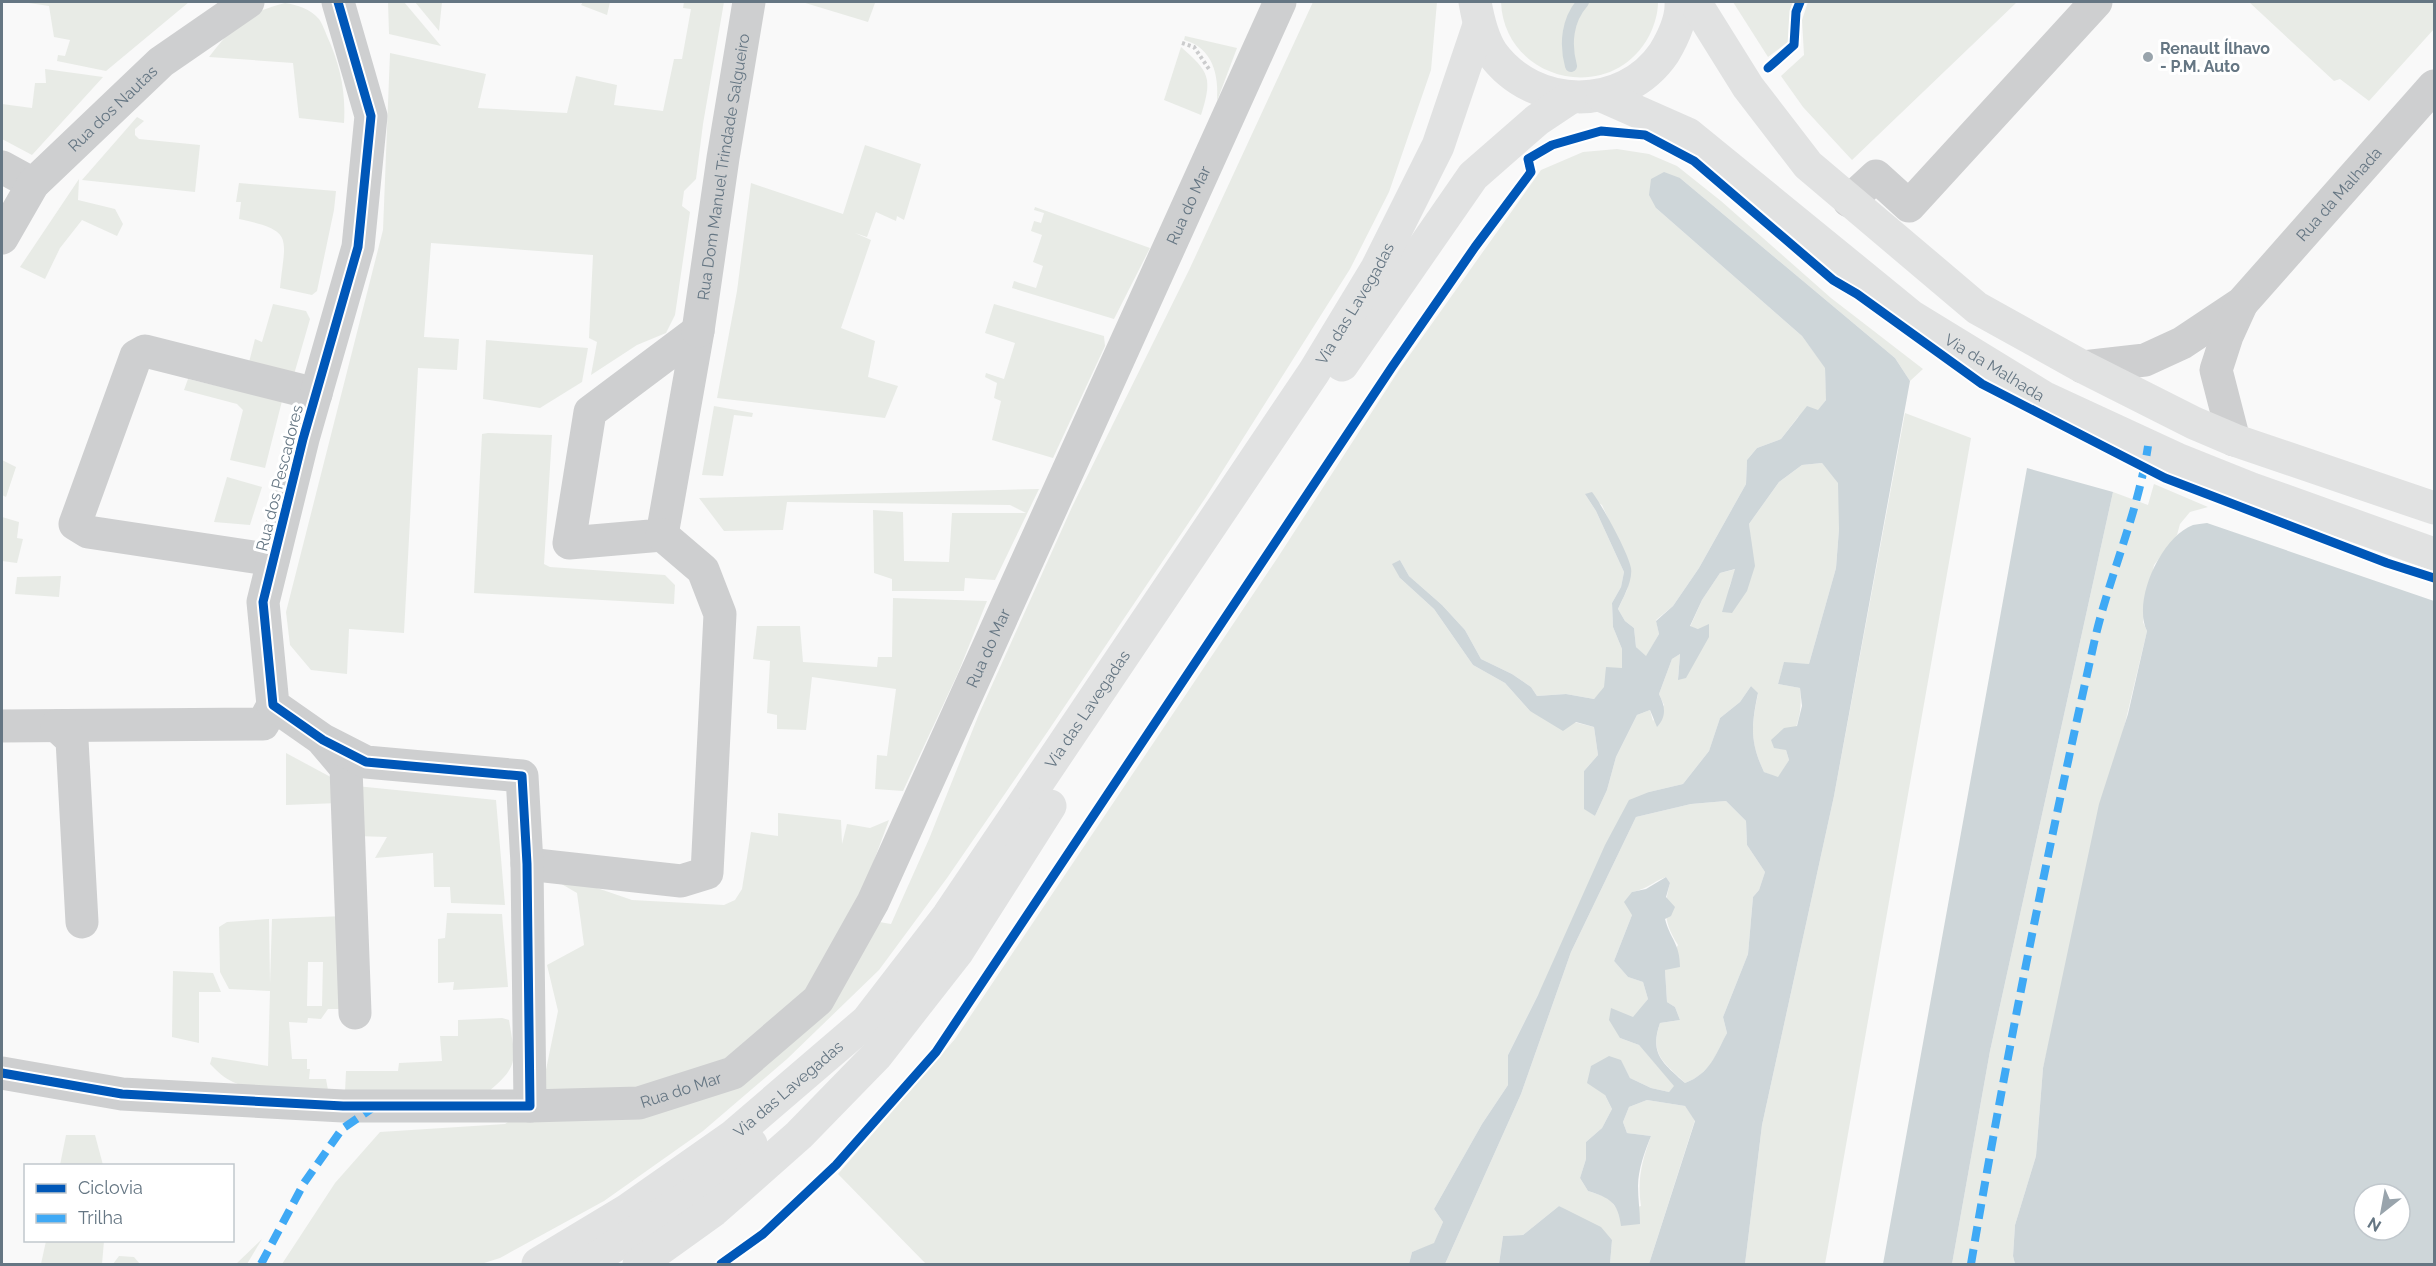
<svg xmlns="http://www.w3.org/2000/svg" width="2436" height="1266" font-family="Raleway,sans-serif">
<style>
.green{fill:#e8ebe6;fill-rule:evenodd}
.water{fill:#ced6d9;fill-rule:evenodd}
.lines{fill:none;stroke-linecap:round;stroke-linejoin:round}
.stream{stroke:#ced6d9;stroke-width:12}
.path{stroke:#cbcccd;stroke-width:4;stroke-dasharray:3 3;stroke-linecap:butt}
.minor{stroke:#cecfd0;stroke-width:33}
.major{stroke:#e1e2e2;stroke-width:33}
.quiet{stroke:#3fa9f5;stroke-width:8;stroke-dasharray:15 8;stroke-linecap:butt}
.cycleway-casing{stroke:#fff;stroke-width:13}
.cycleway{stroke:#0057b8;stroke-width:9}
.poi-dot{fill:#99a4ac;stroke:#fff;stroke-width:2}
.labels{text-anchor:middle;stroke-width:6;stroke-linejoin:round;paint-order:stroke}
.poi-label{font-size:16px;font-weight:bold;fill:#657683;stroke:#fff;text-anchor:start}
.street-label{font-size:16px;fill:#657683;stroke:#fff}
</style>
<rect width="100%" height="100%" fill="#f9f9f9"/>
<g class="green">
<path d="M 22,2 L 189,2 L 106,71 L 57,61 L 58,55 L 65,56 L 70,40 L 54,37 L 49,6 Z"/>
<path d="M 388,2 L 404,2 L 441,46 L 389,34 Z"/>
<path d="M 415,2 L 442,2 L 439,31 Z"/>
<path d="M 583,2 L 610,2 L 607,15 L 581,5 Z"/>
<path d="M 684,2 L 724,2 L 703,124 L 696,179 L 684,191 L 682,206 L 690,212 L 675,315 L 666,333 L 637,345 L 591,375 L 597,342 L 589,338 L 593,255 L 431,243 L 424,337 L 459,339 L 457,370 L 418,368 L 404,633 L 349,629 L 347,674 L 311,670 L 290,645 L 286,612 L 383,230 L 390,53 L 486,74 L 478,108 L 567,113 L 576,76 L 617,85 L 614,105 L 663,111 L 674,59 L 682,59 L 691,9 L 683,8 Z"/>
<path d="M 802,2 L 869,2 L 875,3 L 868,22 Z"/>
<path d="M 1313,2 L 1437,2 L 1431,70 L 1389,192 L 1350,269 L 1206,497 L 1046,734 L 947,878 L 879,970 L 787,1059 L 703,1131 L 604,1201 L 500,1258 L 481,1264 L 282,1264 L 335,1183 L 380,1132 L 505,1124 L 540,1099 L 558,1011 L 547,965 L 584,945 L 577,893 L 527,864 L 632,900 L 724,905 L 735,900 L 742,889 L 751,832 L 778,836 L 778,813 L 841,820 L 842,844 L 847,824 L 870,828 L 889,820 L 865,885 L 862,919 L 891,924 L 929,839 L 979,714 L 1072,507 L 1190,268 Z"/>
<path d="M 1501,2 L 1658,2 C 1658,14 1654,26 1649,36 C 1611,107 1504,81 1501,2 Z"/>
<path d="M 1733,2 L 1793,2 L 1788,42 L 1768,57 Z"/>
<path d="M 1808,2 L 2017,2 L 1852,160 L 1803,107 L 1781,76 L 1804,55 L 1802,20 Z"/>
<path d="M 2249,2 L 2434,2 L 2434,29 L 2369,101 L 2340,79 L 2334,81 Z"/>
<path d="M 285,3 C 298,5 310,9 319,19 C 322,23 325,31 327,36 C 340,64 346,92 344,123 L 299,118 L 293,63 L 209,57 C 233,26 246,13 285,3 Z"/>
<path d="M 1185,36 L 1237,48 L 1217,101 C 1219,75 1213,48 1184,40 Z"/>
<path d="M 1181,47 C 1209,72 1213,77 1201,115 L 1164,100 Z"/>
<path d="M 45,69 L 103,77 L 32,155 L 2,139 L 2,104 L 32,108 L 35,83 L 46,83 Z"/>
<path d="M 137,117 L 144,121 L 135,129 L 135,135 L 139,139 L 200,145 L 195,192 L 82,180 Z"/>
<path d="M 865,145 L 921,164 L 904,220 L 897,216 L 896,221 L 876,212 L 867,237 L 855,233 L 871,240 L 841,328 L 875,341 L 868,377 L 898,386 L 885,418 L 717,398 L 737,291 L 751,183 L 843,214 Z"/>
<path d="M 1617,149 L 1649,154 L 1677,166 L 1721,201 L 1831,298 L 1923,369 L 1910,381 L 1895,358 L 1680,178 L 1656,208 L 1802,336 L 1825,367 L 1826,392 L 1826,400 L 1818,411 L 1798,417 L 1781,439 L 1757,448 L 1747,460 L 1746,484 L 1699,568 L 1673,606 L 1656,620 L 1659,634 L 1646,657 L 1636,647 L 1634,628 L 1625,621 L 1618,609 L 1627,590 L 1631,569 L 1602,505 L 1585,494 L 1596,511 L 1624,572 L 1621,587 L 1612,603 L 1613,627 L 1622,649 L 1622,669 L 1594,699 L 1566,694 L 1537,696 L 1531,687 L 1512,674 L 1481,659 L 1465,630 L 1442,605 L 1409,576 L 1400,560 L 1400,578 L 1434,609 L 1473,665 L 1505,683 L 1530,711 L 1594,727 L 1598,755 L 1584,771 L 1584,808 L 1595,816 L 1607,790 L 1616,757 L 1637,715 L 1650,710 L 1653,721 L 1664,705 L 1659,694 L 1672,659 L 1680,654 L 1678,679 L 1698,629 L 1690,627 L 1702,600 L 1720,573 L 1736,569 L 1728,590 L 1751,544 L 1749,524 L 1779,482 L 1802,465 L 1822,463 L 1839,483 L 1839,529 L 1836,568 L 1809,664 L 1784,663 L 1778,684 L 1800,688 C 1803,714 1797,727 1786,750 L 1789,760 L 1778,778 L 1764,772 C 1750,742 1751,726 1758,694 L 1751,686 L 1740,702 L 1720,718 L 1709,751 L 1683,784 L 1649,792 L 1538,995 L 1508,1055 L 1508,1085 L 1482,1124 L 1434,1209 L 1443,1222 L 1434,1244 L 1412,1252 L 1409,1264 L 926,1264 L 838,1174 L 955,1039 L 1280,554 L 1399,370 L 1541,170 L 1583,152 Z"/>
<path d="M 79,179 L 78,200 L 115,209 L 123,224 L 117,236 L 82,220 L 60,248 L 45,279 L 20,267 Z"/>
<path d="M 239,183 L 336,191 L 334,210 L 317,291 L 312,295 L 280,288 C 285,237 295,231 239,219 L 241,202 L 236,202 Z"/>
<path d="M 1035,207 L 1150,248 L 1114,319 L 1012,288 L 1014,281 L 1036,288 L 1043,266 L 1033,262 L 1042,235 L 1031,231 L 1034,221 L 1041,223 L 1044,213 L 1034,210 Z"/>
<path d="M 273,304 L 306,311 L 310,319 L 293,378 L 247,370 L 255,339 L 262,342 Z"/>
<path d="M 994,304 L 1104,336 L 1105,346 L 1053,458 L 992,440 L 1001,401 L 994,398 L 997,383 L 985,377 L 986,373 L 1004,379 L 1015,343 L 985,333 Z"/>
<path d="M 486,340 L 588,348 L 582,382 L 540,408 L 483,399 Z"/>
<path d="M 188,379 L 282,401 L 265,468 L 230,460 L 243,410 L 237,404 L 184,390 Z"/>
<path d="M 714,406 L 753,413 L 752,417 L 734,415 L 723,476 L 702,475 Z"/>
<path d="M 1905,413 L 1971,438 L 1825,1264 L 1745,1264 L 1762,1125 L 1834,796 Z"/>
<path d="M 488,433 L 552,435 L 544,564 L 550,567 L 665,575 L 675,585 L 674,604 L 474,593 L 482,434 Z"/>
<path d="M 2,460 L 16,467 L 6,497 L 2,495 Z"/>
<path d="M 227,477 L 262,487 L 250,525 L 214,522 Z"/>
<path d="M 2154,484 L 2208,507 L 2190,512 L 2180,524 L 2177,535 L 2154,565 L 2143,622 L 2147,631 L 2043,1068 L 2036,1156 L 2015,1225 L 2013,1256 L 2015,1264 L 1952,1264 L 1990,1051 L 2113,492 L 2148,505 Z"/>
<path d="M 1039,489 L 995,580 L 965,578 L 964,591 L 892,591 L 892,579 L 874,573 L 873,510 L 903,512 L 904,561 L 949,562 L 952,513 L 1026,513 L 1010,505 L 787,502 L 783,530 L 724,531 L 699,498 Z"/>
<path d="M 2,517 L 19,522 L 17,538 L 23,539 L 17,563 L 2,561 Z"/>
<path d="M 61,576 L 59,597 L 15,594 L 17,577 Z"/>
<path d="M 893,598 L 987,601 L 958,673 L 903,791 L 875,789 L 877,755 L 887,756 L 896,689 L 812,677 L 806,730 L 777,729 L 777,715 L 767,713 L 770,661 L 753,659 L 757,626 L 800,626 L 803,662 L 877,667 L 878,657 L 892,657 Z"/>
<path d="M 286,753 L 338,781 L 339,803 L 286,805 Z"/>
<path d="M 356,786 L 496,800 L 505,905 L 451,903 L 450,887 L 434,887 L 433,853 L 375,858 L 387,837 L 356,836 Z"/>
<path d="M 1726,801 L 1746,821 L 1747,845 L 1765,872 L 1759,890 L 1753,897 L 1748,954 L 1723,1017 L 1727,1033 C 1715,1056 1711,1073 1685,1083 C 1664,1062 1649,1055 1660,1023 L 1680,1020 L 1675,1007 L 1667,1002 L 1665,970 L 1678,945 C 1664,923 1663,909 1670,883 L 1666,877 C 1652,882 1648,889 1632,892 L 1632,915 L 1614,961 L 1628,977 L 1643,982 L 1648,999 L 1620,1038 L 1639,1045 L 1675,1086 L 1669,1092 L 1651,1088 L 1630,1078 L 1621,1061 L 1605,1095 L 1612,1109 L 1602,1128 L 1586,1142 L 1586,1159 L 1580,1178 L 1588,1191 L 1609,1198 L 1619,1212 L 1641,1206 C 1637,1179 1642,1161 1651,1136 L 1627,1133 L 1623,1122 L 1629,1107 L 1647,1100 L 1685,1106 L 1695,1120 L 1649,1264 L 1610,1264 L 1612,1240 L 1559,1206 L 1523,1235 L 1503,1236 L 1499,1264 L 1445,1264 L 1521,1094 L 1571,952 L 1636,817 L 1691,804 Z"/>
<path d="M 447,913 L 502,914 L 508,987 L 453,990 L 454,982 L 438,983 L 438,939 L 445,938 Z"/>
<path d="M 344,916 L 347,1009 L 328,1009 L 321,1019 L 308,1018 L 307,1023 L 289,1022 L 292,1059 L 307,1059 L 307,1069 L 310,1069 L 309,1079 L 326,1079 L 328,1090 C 298,1090 260,1094 233,1082 C 224,1078 217,1071 210,1064 L 212,1057 L 268,1066 L 270,991 L 229,989 L 220,972 L 219,927 L 227,922 L 269,919 L 270,984 L 272,919 ZM 308,962 L 323,962 L 322,1006 L 307,1006 Z"/>
<path d="M 173,971 L 213,973 L 221,992 L 199,992 L 199,1043 L 172,1037 Z"/>
<path d="M 502,1018 L 509,1020 C 515,1058 521,1065 488,1092 L 345,1092 L 346,1071 L 398,1071 L 399,1063 L 442,1061 L 440,1036 L 458,1036 L 458,1020 Z"/>
<path d="M 66,1135 L 95,1135 L 103,1165 L 60,1165 Z"/>
<path d="M 262,1239 L 247,1264 L 236,1264 Z"/>
<path d="M 46,1241 L 104,1241 L 102,1264 L 41,1264 Z"/>
<path d="M 119,1256 L 134,1257 L 140,1264 L 113,1264 Z"/>
</g>
<g class="water">
<path d="M 1664,172 L 1680,178 L 1895,358 L 1910,381 L 1834,796 L 1762,1125 L 1745,1264 L 1649,1264 L 1695,1121 L 1685,1106 L 1647,1100 L 1629,1107 L 1623,1122 L 1627,1133 L 1651,1136 C 1645,1151 1638,1169 1638,1186 C 1638,1199 1640,1211 1640,1224 L 1621,1226 C 1618,1202 1610,1198 1588,1191 L 1580,1178 L 1586,1159 L 1586,1142 L 1602,1128 L 1612,1109 L 1605,1095 L 1587,1083 L 1591,1066 L 1609,1056 L 1621,1060 L 1630,1078 L 1651,1088 L 1669,1092 L 1674,1086 L 1639,1045 L 1620,1038 L 1609,1020 L 1611,1008 L 1633,1017 L 1648,999 L 1643,982 L 1628,977 L 1614,961 L 1632,915 L 1624,902 L 1632,892 L 1646,889 L 1666,877 L 1670,883 L 1666,897 L 1675,907 L 1671,916 L 1665,919 C 1670,939 1680,943 1680,967 L 1665,970 L 1667,1002 L 1675,1007 L 1680,1020 L 1660,1023 C 1649,1054 1663,1063 1685,1083 C 1711,1073 1715,1055 1727,1033 L 1723,1017 L 1748,954 L 1753,897 L 1759,890 L 1765,872 L 1747,845 L 1746,821 L 1726,801 L 1691,804 L 1636,817 L 1571,952 L 1521,1094 L 1445,1264 L 1409,1264 L 1412,1252 L 1434,1243 L 1443,1222 L 1434,1209 L 1482,1124 L 1508,1085 L 1508,1055 L 1538,995 L 1605,845 L 1629,800 L 1649,792 L 1683,784 L 1709,751 L 1720,718 L 1740,702 L 1751,686 L 1758,693 C 1751,726 1750,742 1764,772 L 1778,777 L 1789,760 L 1786,750 L 1774,748 L 1771,740 L 1784,728 L 1797,726 L 1802,706 L 1800,688 L 1778,684 L 1784,662 L 1809,664 L 1836,568 L 1839,529 L 1838,483 L 1822,463 L 1802,465 L 1779,482 L 1749,524 L 1755,566 L 1747,591 L 1732,613 L 1722,612 L 1735,569 L 1720,573 L 1702,600 L 1690,626 L 1698,629 L 1709,624 L 1709,637 L 1686,678 L 1678,680 L 1680,654 L 1672,659 L 1659,694 C 1665,706 1667,716 1657,727 L 1650,710 L 1637,715 L 1616,757 L 1607,790 L 1595,816 L 1584,809 L 1584,771 L 1598,755 L 1594,727 L 1576,722 L 1563,731 L 1530,711 L 1505,683 L 1473,665 L 1434,609 L 1400,578 L 1392,564 L 1400,560 L 1409,576 L 1442,605 L 1465,630 L 1481,659 L 1512,674 L 1531,687 L 1537,696 L 1566,694 L 1594,699 L 1604,687 L 1606,667 L 1622,668 L 1622,649 L 1613,627 L 1612,603 L 1621,587 L 1624,572 L 1596,511 L 1585,494 L 1592,492 C 1602,505 1628,552 1631,568 C 1633,581 1623,598 1618,609 L 1625,621 L 1634,628 L 1636,647 L 1646,656 L 1659,634 L 1656,621 L 1673,606 L 1699,568 L 1746,484 L 1747,460 L 1757,448 L 1781,439 L 1807,406 L 1818,410 L 1826,400 L 1825,368 L 1802,336 L 1656,208 L 1649,195 L 1651,179 Z"/>
<path d="M 2027,468 L 2113,492 L 1990,1051 L 1952,1264 L 1883,1264 Z"/>
<path d="M 2207,523 L 2434,601 L 2434,1264 L 2015,1264 L 2013,1256 L 2015,1225 L 2036,1156 L 2043,1068 L 2099,804 L 2128,714 L 2147,631 C 2132,601 2161,537 2193,525 C 2197,524 2202,524 2207,523 ZM 2364,1194 L 2400,1194 L 2400,1230 L 2364,1230 Z"/>
<path d="M 1559,1206 L 1601,1227 L 1612,1240 L 1610,1264 L 1499,1264 L 1503,1236 L 1523,1235 Z"/>
</g>
<g class="lines">
<path class="stream" d="M 1571,66 C 1565,44 1567,20 1583,2"/>
<path class="path" d="M 1182,43 L 1194,47 L 1209,69"/>
<g class="minor">
<path d="M 2,167 L 33,184"/>
<path d="M 1849,201 L 1876,176 L 1909,206 L 2096,2"/>
<path id="s1" d="M 2,238 L 33,184 L 161,62 L 248,2"/>
<path d="M 698,331 L 662,535 L 569,543 L 590,412 Z"/>
<path id="s2" d="M 698,331 L 723,158 L 749,2"/>
<path id="s3" d="M 2083,367 L 2145,360 L 2182,343 L 2242,303 L 2434,86"/>
<path d="M 2234,440 L 2216,370 L 2227,336 L 2242,303"/>
<path d="M 273,560 L 88,532 L 75,524 L 136,356 L 145,351 L 316,394"/>
<path d="M 2,726 L 263,724 L 273,705"/>
<path d="M 57,726 L 72,740 L 82,922"/>
<path d="M 324,742 L 346,768 L 355,1013"/>
<path d="M 527,864 L 681,881 L 707,873 L 720,614 L 703,570 L 662,535"/>
<path d="M 2,1073 L 122,1094 L 343,1106 L 530,1106 L 527,864 L 522,776 L 366,762 L 323,740 L 273,705 L 263,602 L 303,439 L 358,247 L 371,116 L 338,2"/>
<path id="s4" d="M 530,1106 L 639,1103 L 733,1073 L 818,1000 L 873,902 L 1280,2"/>
</g>
<g class="major">
<path d="M 1475,2 C 1478,19 1482,38 1492,53 C 1534,111 1624,112 1664,53 C 1673,38 1682,19 1681,2"/>
<path d="M 1695,2 L 1748,87 L 1808,165 L 1977,308 L 2083,367 L 2194,423 L 2234,440 L 2434,508"/>
<path id="s5" d="M 1602,96 L 1688,134 L 1911,316 L 2045,398 L 2177,459 L 2252,489 L 2434,554"/>
<path d="M 1342,365 L 1473,176 L 1537,120 L 1570,98"/>
<path id="s6" d="M 538,1264 L 626,1211 L 733,1136 L 867,1021 L 948,916 L 1314,372 L 1377,268 L 1438,146 L 1479,25"/>
<path d="M 587,1264 L 709,1183 L 751,1144"/>
<path d="M 639,1264 L 714,1210 L 799,1135 L 876,1056 L 958,951 L 1050,806"/>
</g>
<g class="quiet">
<path d="M 261,1264 L 304,1183 L 342,1129 L 374,1107"/>
<path d="M 1971,1264 C 2006,1056 2048,849 2094,643 C 2109,576 2138,514 2148,446"/>
</g>
<g class="cycleway-casing">
<g id="cycleway">
<path d="M 1768,68 L 1794,45 L 1796,12 L 1800,2"/>
<path d="M 2,1073 L 122,1094 L 343,1106 L 530,1106 L 527,864 L 522,776 L 366,762 L 323,740 L 273,705 L 263,602 L 303,439 L 358,247 L 371,116 L 338,2"/>
<path d="M 721,1264 L 763,1234 L 836,1165 L 936,1052 L 1392,367 L 1475,247 L 1531,172 L 1528,159 L 1552,145 L 1601,131 L 1645,135 L 1694,161 L 1833,280 L 1857,294 L 1982,384 L 2165,478 L 2387,563 L 2434,578"/>
</g>
</g>
<use href="#cycleway" class="cycleway"/>
</g>
<circle class="poi-dot" cx="2148" cy="57" r="6"/>
<g class="labels">
<g class="poi-label">
<text x="2160" y="54">Renault Ílhavo<tspan x="2160" dy="18">- P.M. Auto</tspan></text>
</g>
<g class="street-label">
<text dy="6" stroke="none"><textPath href="#s1" startOffset="172">Rua dos Nautas</textPath></text>
<text dy="6" stroke="none"><textPath href="#s2" startOffset="166">Rua Dom Manuel Trindade Salgueiro</textPath></text>
<text dy="6" stroke="none"><textPath href="#s3" startOffset="321">Rua da Malhada</textPath></text>
<text dy="6" stroke="none"><textPath href="#s4" startOffset="1197">Rua do Mar</textPath></text>
<text dy="6" stroke="none"><textPath href="#s6" startOffset="1278">Via das Lavegadas</textPath></text>
<text dy="6" stroke="none"><textPath href="#s5" startOffset="480">Via da Malhada</textPath></text>
<text transform="translate(279 478) rotate(-76)" y="6">Rua dos Pescadores</text>
<text dy="6" stroke="none"><textPath href="#s4" startOffset="711">Rua do Mar</textPath></text>
<text dy="6" stroke="none"><textPath href="#s6" startOffset="792">Via das Lavegadas</textPath></text>
<text dy="6" stroke="none"><textPath href="#s4" startOffset="153">Rua do Mar</textPath></text>
<text dy="6" stroke="none"><textPath href="#s6" startOffset="306">Via das Lavegadas</textPath></text>
</g>
</g>
<rect width="2436" height="1266" fill="none" stroke="#657683" stroke-width="6"/>
<rect x="24" y="1164" width="210" height="78" fill="#ffffff" stroke="#c1c8cd" stroke-width="1.5"/>
<rect x="36" y="1184" width="30" height="9" fill="#0057b8" stroke="#c1c8cd" stroke-width="1.5"/>
<text x="78" y="1194" font-size="18" fill="#657683">Ciclovia</text>
<rect x="36" y="1214" width="30" height="9" fill="#3fa9f5" stroke="#c1c8cd" stroke-width="1.5"/>
<text x="78" y="1224" font-size="18" fill="#657683">Trilha</text>
<g transform="translate(2382 1212) rotate(211)"><circle r="28" fill="#ffffff" stroke="#c1c8cd" stroke-width="1.5"/>
<path d="M0-4.5L10 22L0 15L-10 22Z" fill="#99a4ac"/>
<text y="-9" font-size="16" font-weight="bold" text-anchor="middle" fill="#657683">N</text>
</g>
</svg>
